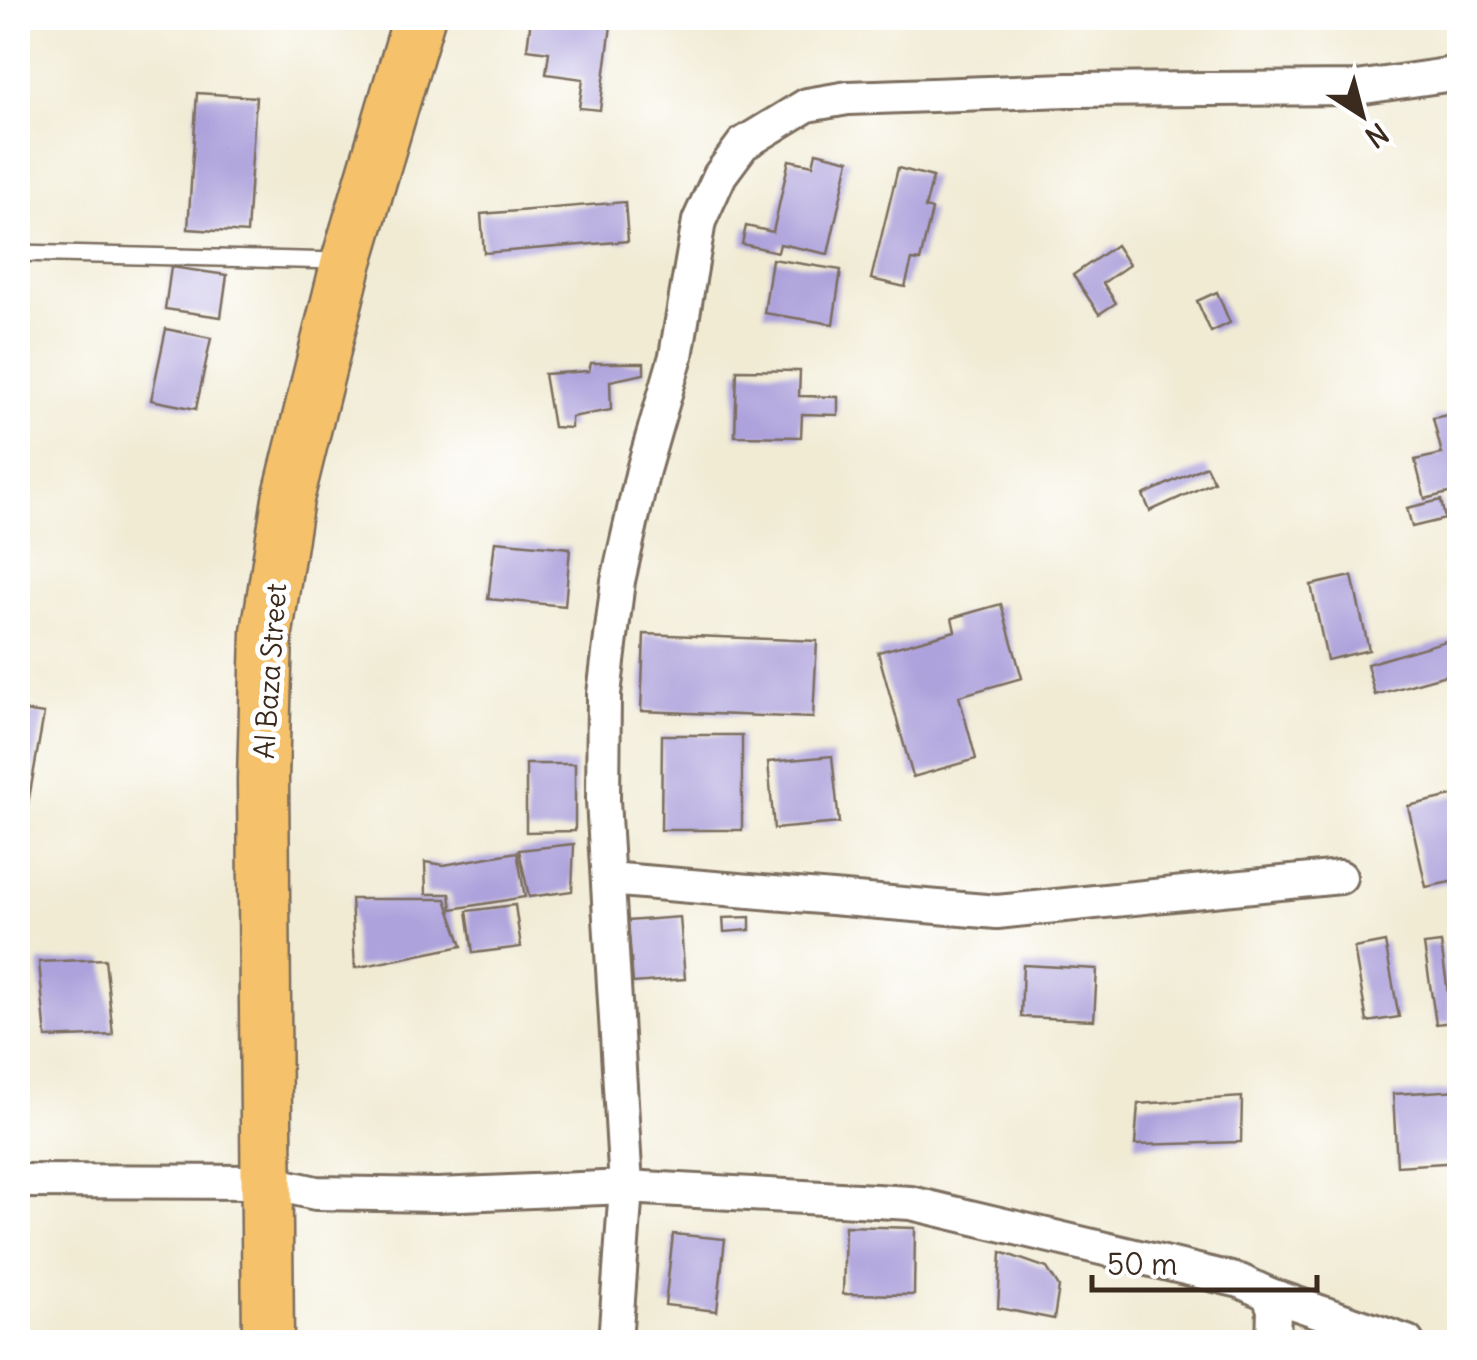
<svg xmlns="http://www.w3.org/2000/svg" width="1477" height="1360" font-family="Delius,sans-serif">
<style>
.building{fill:#ada2db}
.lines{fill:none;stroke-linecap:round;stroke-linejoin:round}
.lane-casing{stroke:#7b6e5e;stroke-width:20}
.street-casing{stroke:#7b6e5e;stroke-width:38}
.primary-casing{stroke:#7b6e5e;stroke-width:55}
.lane{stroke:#fff;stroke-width:15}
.street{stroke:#fff;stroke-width:32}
.primary{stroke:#f5c16b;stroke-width:50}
.labels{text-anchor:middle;stroke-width:10;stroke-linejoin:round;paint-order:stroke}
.street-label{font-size:28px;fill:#3b2a1e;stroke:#fff}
</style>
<rect width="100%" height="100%" fill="#fff"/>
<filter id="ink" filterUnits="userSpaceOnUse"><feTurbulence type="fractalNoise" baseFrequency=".01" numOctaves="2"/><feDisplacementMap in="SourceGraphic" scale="20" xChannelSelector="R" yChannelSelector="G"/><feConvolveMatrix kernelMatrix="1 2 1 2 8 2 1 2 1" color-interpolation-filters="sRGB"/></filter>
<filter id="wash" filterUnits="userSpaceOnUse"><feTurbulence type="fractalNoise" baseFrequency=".0048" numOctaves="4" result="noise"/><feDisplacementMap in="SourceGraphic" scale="40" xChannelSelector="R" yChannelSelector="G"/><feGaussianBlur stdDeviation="2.25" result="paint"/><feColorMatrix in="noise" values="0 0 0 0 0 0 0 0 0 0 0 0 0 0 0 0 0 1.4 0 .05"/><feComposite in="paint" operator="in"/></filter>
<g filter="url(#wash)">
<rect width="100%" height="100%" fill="#f1ebd4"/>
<g id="blocks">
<g class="building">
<path d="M 531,18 L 612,18 L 600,110 L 579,108 L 583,79 L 546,74 L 549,52 L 527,49 Z"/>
<path d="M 197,93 L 256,97 L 247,233 L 188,229 Z"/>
<path d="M 816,152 L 849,160 L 828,254 L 780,244 L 778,252 L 742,244 L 746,226 L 773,232 L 789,160 L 813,165 Z"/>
<path d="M 898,168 L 933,177 L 925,208 L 932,210 L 920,261 L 912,260 L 905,287 L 871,279 Z"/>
<path d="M 625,202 L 628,241 L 484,253 L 481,214 Z"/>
<path d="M 1116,245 L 1129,265 L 1103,283 L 1116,303 L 1099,314 L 1073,275 Z"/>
<path d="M 772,259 L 841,270 L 833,324 L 764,313 Z"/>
<path d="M 171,267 L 227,275 L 221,317 L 165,309 Z"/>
<path d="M 1217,292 L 1230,323 L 1211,332 L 1197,301 Z"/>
<path d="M 166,329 L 211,338 L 196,409 L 151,400 Z"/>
<path d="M 591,363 L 644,363 L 644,374 L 610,381 L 611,410 L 571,417 L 571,428 L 553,427 L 544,374 L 589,371 Z"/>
<path d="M 737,370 L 800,371 L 799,396 L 838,397 L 838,415 L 802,414 L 801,437 L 735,436 Z"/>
<path d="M 1460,391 L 1460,490 L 1425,499 L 1415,460 L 1442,454 L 1433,418 L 1452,414 L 1448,394 Z"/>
<path d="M 1206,466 L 1214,482 L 1150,511 L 1143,495 Z"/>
<path d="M 1441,500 L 1445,519 L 1412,527 L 1407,508 Z"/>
<path d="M 495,541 L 570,548 L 565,606 L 488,599 Z"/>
<path d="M 1352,576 L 1369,650 L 1327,660 L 1311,585 Z"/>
<path d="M 1001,604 L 1022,678 L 959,696 L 976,759 L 913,777 L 878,652 L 955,631 L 952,618 Z"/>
<path d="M 644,634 L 817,641 L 813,718 L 641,711 Z"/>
<path d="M 1456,638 L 1460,671 L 1375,695 L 1367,664 Z"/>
<path d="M 18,710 L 44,714 L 23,832 L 18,831 Z"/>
<path d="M 662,735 L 742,735 L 742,830 L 661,830 Z"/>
<path d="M 832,756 L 839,823 L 774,829 L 768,762 Z"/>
<path d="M 526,764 L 575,764 L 575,831 L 526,832 Z"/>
<path d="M 1460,794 L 1460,880 L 1426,887 L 1408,806 Z"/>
<path d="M 574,844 L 572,891 L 529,897 L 519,850 Z"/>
<path d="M 517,852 L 525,897 L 452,909 L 450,894 L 426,894 L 425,862 L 444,865 Z"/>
<path d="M 351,899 L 446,899 L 462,946 L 355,968 Z"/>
<path d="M 515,905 L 521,947 L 473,953 L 467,911 Z"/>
<path d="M 680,917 L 685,979 L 633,983 L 628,921 Z"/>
<path d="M 750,917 L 750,930 L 724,932 L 723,918 Z"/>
<path d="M 1385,942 L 1399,1017 L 1367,1022 L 1354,948 Z"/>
<path d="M 1441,943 L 1452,1022 L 1436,1024 L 1424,945 Z"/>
<path d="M 105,959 L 113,1035 L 46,1038 L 39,962 Z"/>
<path d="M 1023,965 L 1097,969 L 1094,1020 L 1021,1017 Z"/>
<path d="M 1460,1090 L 1460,1162 L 1397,1166 L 1393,1094 Z"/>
<path d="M 1242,1097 L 1241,1142 L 1135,1145 L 1138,1104 Z"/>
<path d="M 845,1226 L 915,1228 L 914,1295 L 843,1294 Z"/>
<path d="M 673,1234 L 725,1239 L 717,1311 L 665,1305 Z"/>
<path d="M 1001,1252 L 1047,1268 L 1059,1287 L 1054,1319 L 998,1308 Z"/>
</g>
</g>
</g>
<g filter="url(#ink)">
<use href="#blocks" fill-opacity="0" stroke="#7b6e5e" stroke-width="2.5"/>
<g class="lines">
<g class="lane-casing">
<path id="lane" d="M 18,253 L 338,261"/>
</g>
<g class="street-casing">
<g id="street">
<path d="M 608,879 L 997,912 L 1340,877"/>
<path d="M 18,1181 L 266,1182 L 316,1193 L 438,1195 L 626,1187 L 603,800 L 604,694 L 618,581 L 643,470 L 676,356 L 699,221 L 720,175 L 743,144 L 807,105 L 848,98 L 1068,90 L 1357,88 L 1460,73"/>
<path d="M 1268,1294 L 1407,1342"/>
<path d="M 615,1342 L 626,1187 L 911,1203 L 1240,1281 L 1268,1294 L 1274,1309 L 1273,1342"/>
</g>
</g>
<g class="primary-casing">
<path id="primary" d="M 268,1342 L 263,780 L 267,632 L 288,499 L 347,261 L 419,18"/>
</g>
<use href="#lane" class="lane"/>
<use href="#street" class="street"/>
<use href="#primary" class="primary"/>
</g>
</g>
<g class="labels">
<g class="street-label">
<text transform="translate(270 671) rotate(-86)" y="10">Al Baza Street</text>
</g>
</g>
<rect width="1477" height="1360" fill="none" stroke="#fff" stroke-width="60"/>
<g transform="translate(1362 115) rotate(144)" stroke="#ffffff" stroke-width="8" paint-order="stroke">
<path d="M0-8L18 38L0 25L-18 38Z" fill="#3b2a1e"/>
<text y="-15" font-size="28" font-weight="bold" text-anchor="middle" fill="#3b2a1e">N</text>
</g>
<path d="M1092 1275v15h225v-15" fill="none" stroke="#3b2a1e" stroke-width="5"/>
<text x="1107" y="1275" font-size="30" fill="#3b2a1e" stroke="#ffffff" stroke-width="8" paint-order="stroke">50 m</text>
</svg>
